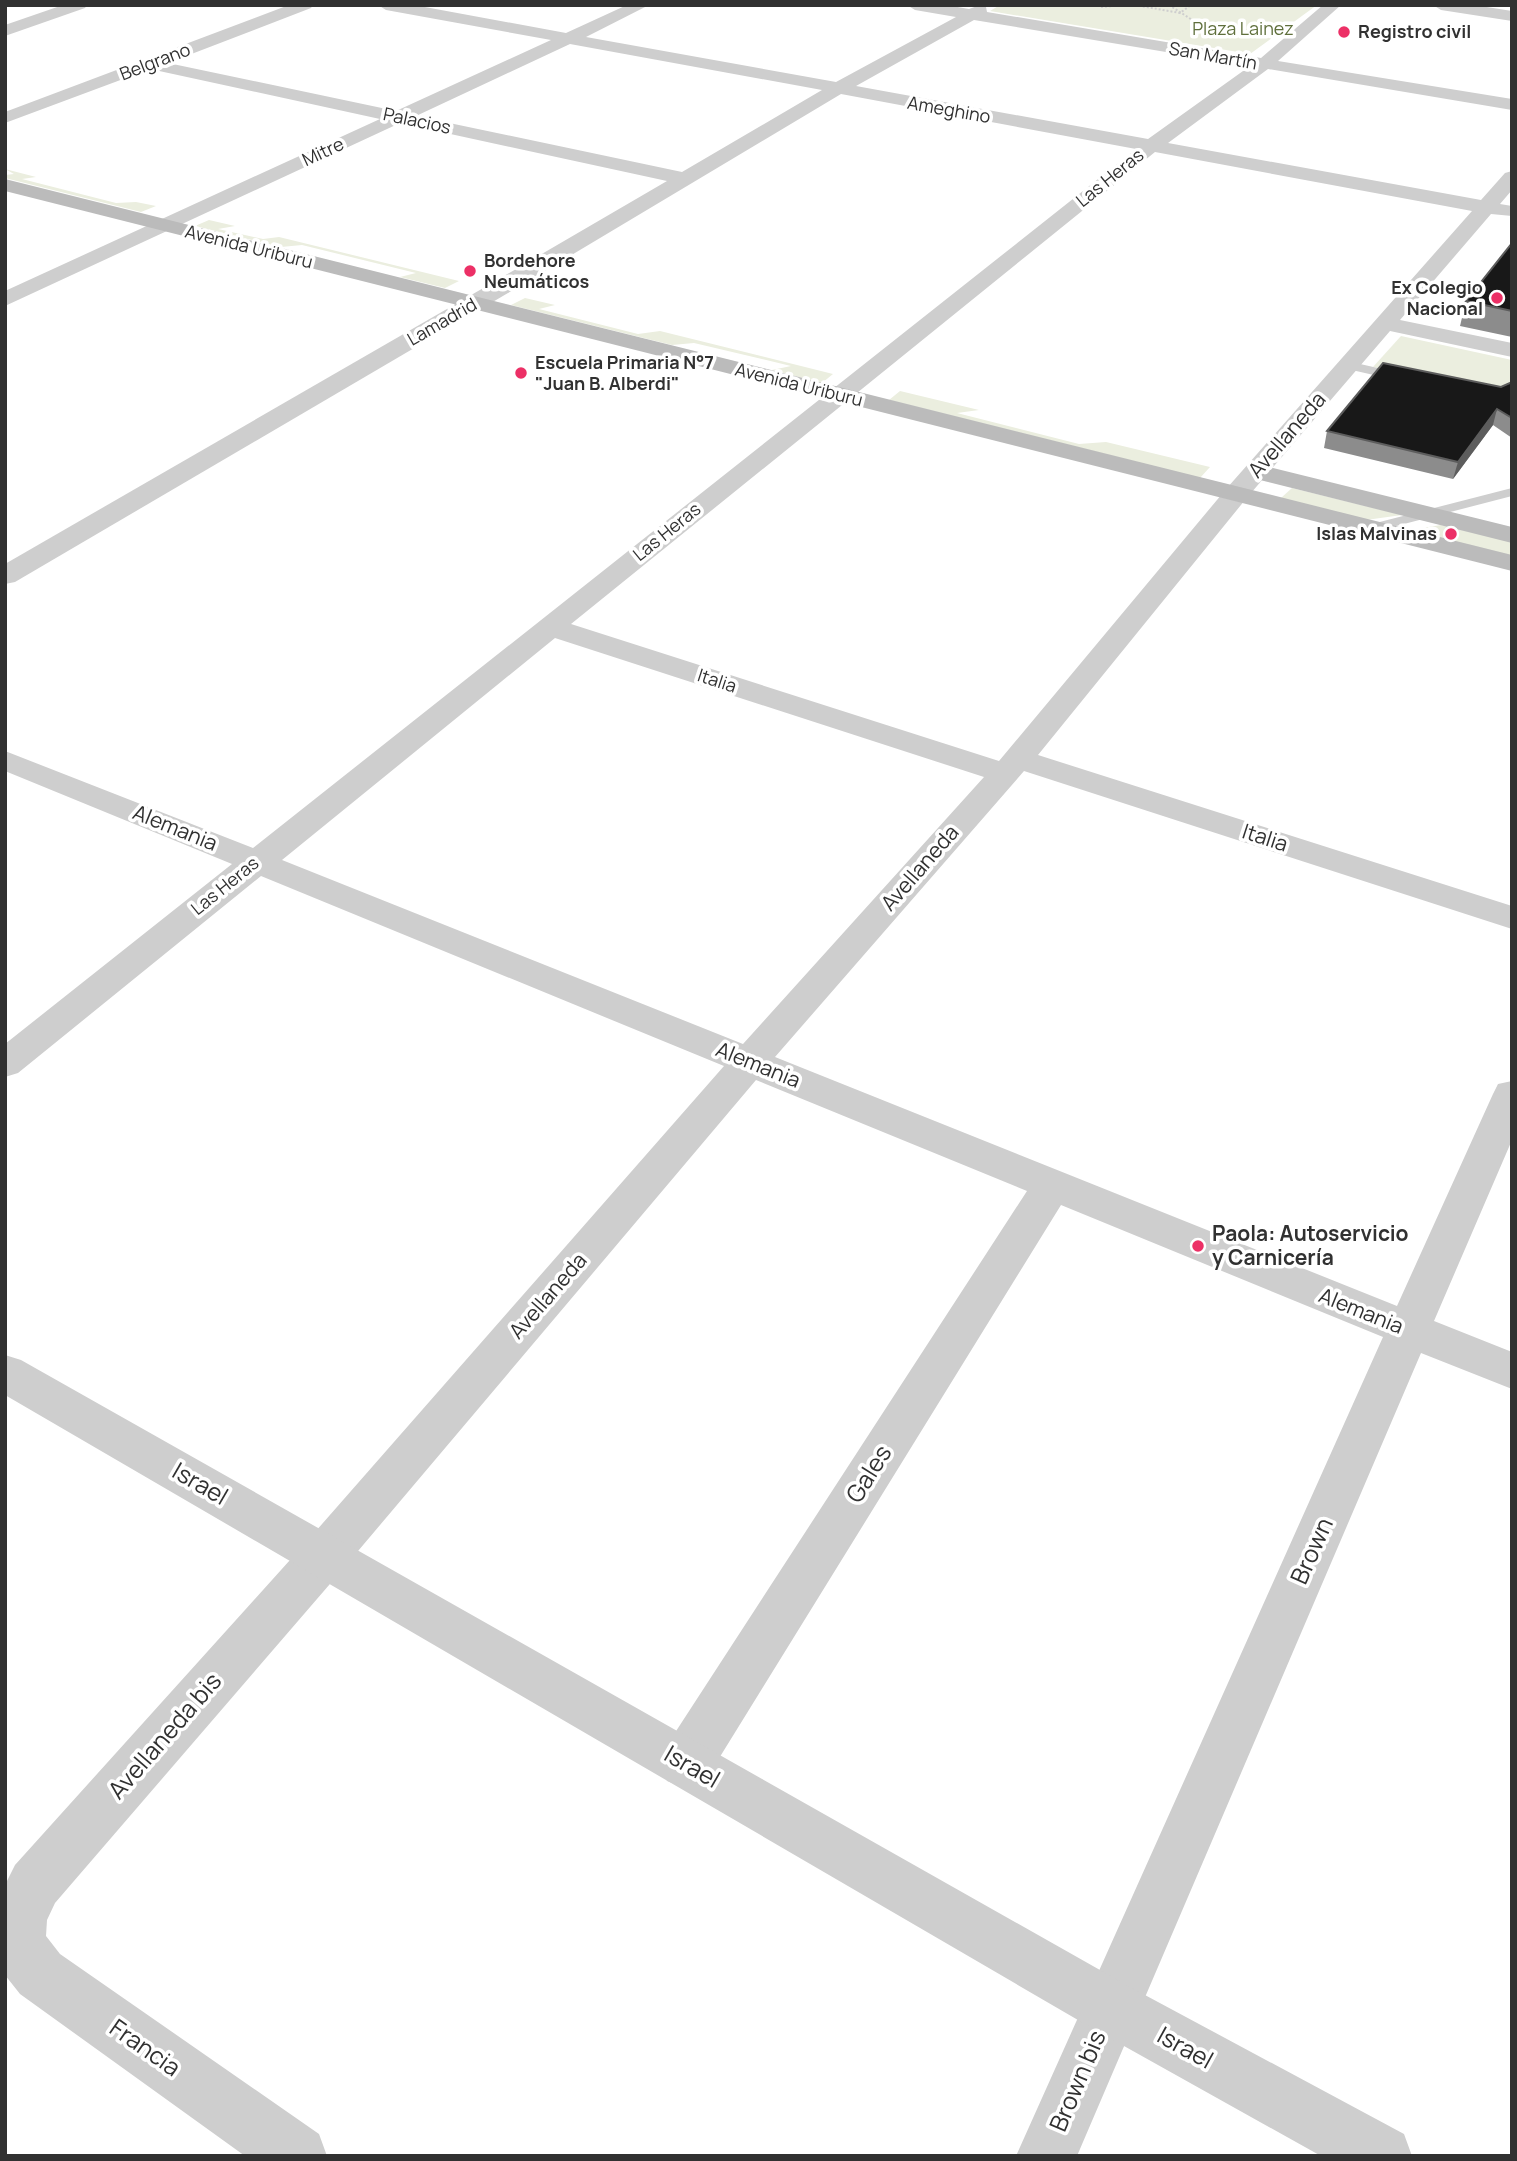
<svg xmlns="http://www.w3.org/2000/svg" width="1517" height="2161" font-family="Manrope,sans-serif">
<style>
.green{fill:#ebeedf}
.lines{fill:none;stroke-linecap:round;stroke-linejoin:round}
.path{stroke:#cecece;stroke-width:2;stroke-dasharray:2 2;stroke-linecap:butt}
.service{fill:#cecece;fill-rule:evenodd}
.minor{fill:#cecece;fill-rule:evenodd}
.tertiary{fill:#cecece;fill-rule:evenodd}
.secondary{fill:#bbb;fill-rule:evenodd}
.wall{fill:#8c8c8c}
.shaded-wall{fill:#5d5d5d}
.building{fill:#181818;stroke:#5d5d5d;stroke-width:2}
.poi-dot{fill:#ec3066;stroke:#fff;stroke-width:2.5}
.labels{text-anchor:middle;stroke-width:7;stroke-linejoin:round;paint-order:stroke}
.far-park-label{font-size:18px;fill:#5f6f3c;stroke:#fff}
.far-poi-label{font-size:18px;font-weight:bold;fill:#313131;stroke:#fff;text-anchor:start}
.far-street-label{font-size:18px;fill:#313131;stroke:#fff}
.street-label{font-size:21px;fill:#313131;stroke:#fff}
.poi-label{font-size:21px;font-weight:bold;fill:#313131;stroke:#fff;text-anchor:start}
.near-street-label{font-size:24px;fill:#313131;stroke:#fff}
</style>
<rect width="100%" height="100%" fill="#fff"/>
<g class="green">
<path d="M 1000,5 L 1317,5 L 1250,54 L 990,11 Z"/>
<path d="M 5,169 L 36,177 L 22,179 L 116,203 L 136,202 L 156,206 L 141,212 L 5,178 L 5,175 L 14,174 Z"/>
<path d="M 209,220 L 235,226 L 218,229 L 263,239 L 279,237 L 459,281 L 445,288 L 400,277 L 416,273 L 302,245 L 281,247 L 195,226 Z"/>
<path d="M 525,298 L 555,305 L 539,309 L 638,334 L 660,331 L 833,374 L 822,383 L 772,370 L 791,366 L 694,343 L 672,345 L 511,305 Z"/>
<path d="M 1401,336 L 1512,360 L 1512,398 L 1373,367 Z"/>
<path d="M 900,391 L 979,410 L 957,413 L 1079,444 L 1106,442 L 1210,467 L 1200,478 L 889,400 Z"/>
<path d="M 1292,488 L 1402,515 L 1366,520 L 1281,498 Z"/>
<path d="M 1441,525 L 1512,542 L 1512,556 L 1410,530 Z"/>
</g>
<g class="lines">
<g class="path">
<path d="M 1135,5 L 1180,13 L 1191,5"/>
<path d="M 1169,5 L 1200,25"/>
<path d="M 1101,7 L 1125,5"/>
</g>
<g class="service">
<path d="M 1347,361 L 1404,374 L 1406,377 L 1400,381 L 1343,368 L 1341,365 Z"/>
<path d="M 1512,488 L 1512,496 L 1373,532 L 1366,528 L 1368,525 Z"/>
</g>
<g class="minor">
<path d="M 63,5 L 87,5 L 85,8 L 5,36 L 5,25 Z"/>
<path d="M 289,5 L 313,5 L 311,8 L 168,63 L 396,111 L 551,40 L 386,10 L 378,5 L 414,5 L 566,33 L 627,5 L 649,5 L 586,37 L 836,82 L 956,17 L 915,10 L 907,5 L 946,5 L 969,9 L 980,5 L 986,7 L 987,12 L 1261,58 L 1323,5 L 1341,5 L 1278,61 L 1512,99 L 1512,110 L 1268,69 L 1168,143 L 1481,200 L 1505,173 L 1512,171 L 1512,190 L 1500,204 L 1512,206 L 1512,216 L 1491,214 L 1400,320 L 1512,343 L 1512,357 L 1390,331 L 1245,500 L 1038,755 L 1512,906 L 1512,929 L 1024,771 L 775,1057 L 1397,1306 L 1493,1094 L 1498,1084 L 1512,1081 L 1512,1140 L 1434,1321 L 1512,1352 L 1512,1389 L 1421,1353 L 1077,2156 L 1016,2156 L 1383,1337 L 1061,1205 L 705,1781 L 686,1788 L 667,1781 L 660,1763 L 667,1745 L 1027,1191 L 756,1080 L 342,1570 L 55,1903 L 47,1920 L 46,1936 L 60,1954 L 319,2134 L 327,2156 L 245,2156 L 20,1994 L 5,1975 L 5,1885 L 15,1865 L 308,1540 L 724,1066 L 261,876 L 18,1073 L 5,1077 L 5,1044 L 232,864 L 5,771 L 5,751 L 253,848 L 1136,149 L 841,94 L 508,293 L 492,293 L 489,288 L 492,283 L 667,181 L 400,123 L 5,306 L 5,291 L 380,119 L 150,69 L 5,123 L 5,112 ZM 974,20 L 1250,66 L 1148,139 L 856,86 ZM 570,44 L 822,90 L 682,172 L 416,116 ZM 1155,152 L 1472,211 L 1227,488 L 999,761 L 571,624 ZM 555,638 L 984,777 L 743,1044 L 282,860 Z"/>
<path d="M 1433,5 L 1474,5 L 1512,11 L 1512,21 L 1441,10 Z"/>
</g>
<g class="tertiary">
<path d="M 500,281 L 508,283 L 511,288 L 508,293 L 15,582 L 5,584 L 5,564 L 492,283 Z"/>
<path d="M 5,1355 L 21,1360 L 1130,1987 L 1404,2134 L 1412,2156 L 1321,2156 L 1090,2027 L 5,1395 Z"/>
</g>
<g class="secondary">
<path d="M 5,179 L 1512,555 L 1512,571 L 5,191 Z"/>
<path d="M 1269,467 L 1512,527 L 1512,543 L 1260,480 L 1256,475 L 1260,470 Z"/>
</g>
</g>
<g class="wall">
<path d="M 1512,243 L 1512,337 L 1460,326 L 1466,301 Z"/>
<path d="M 1512,382 L 1512,438 L 1493,425 L 1453,479 L 1324,448 L 1327,431 L 1501,387 Z"/>
</g>
<path class="shaded-wall" d="M 1497,409 L 1493,425 L 1453,479 L 1458,462 Z"/>
<g class="building">
<path d="M 1512,243 L 1512,311 L 1466,301 Z"/>
<path d="M 1383,363 L 1501,387 L 1512,382 L 1512,418 L 1497,409 L 1458,462 L 1327,431 Z"/>
</g>
<g class="poi-dot">
<circle cx="1344" cy="32" r="7"/>
<circle cx="470" cy="271" r="7"/>
<circle cx="1497" cy="298" r="7"/>
<circle cx="521" cy="373" r="7"/>
<circle cx="1451" cy="534" r="7"/>
<circle cx="1198" cy="1246" r="7"/>
</g>
<g class="labels">
<g class="far-park-label">
<text x="1243" y="35">Plaza Lainez</text>
</g>
<g class="far-poi-label">
<text x="1358" y="38">Registro civil</text>
<text x="484" y="267">Bordehore<tspan x="484" dy="21">Neumáticos</tspan></text>
<text x="1483" y="294" text-anchor="end">Ex Colegio<tspan x="1483" dy="21">Nacional</tspan></text>
<text x="535" y="369">Escuela Primaria N°7<tspan x="535" dy="21">"Juan B. Alberdi"</tspan></text>
<text x="1437" y="540" text-anchor="end">Islas Malvinas</text>
</g>
<g class="far-street-label">
<text transform="translate(1213 56) rotate(10)" y="6">San Martín</text>
<text transform="translate(155 62) rotate(-21)" y="6">Belgrano</text>
<text transform="translate(949 110) rotate(10)" y="6">Ameghino</text>
<text transform="translate(417 121) rotate(12)" y="6">Palacios</text>
<text transform="translate(323 152) rotate(-25)" y="6">Mitre</text>
<text transform="translate(1110 178) rotate(-39)" y="6">Las Heras</text>
<text transform="translate(249 247) rotate(14)" y="6">Avenida Uriburu</text>
<text transform="translate(442 322) rotate(-30)" y="6">Lamadrid</text>
<text transform="translate(799 385) rotate(14)" y="6">Avenida Uriburu</text>
<text transform="translate(667 532) rotate(-39)" y="6">Las Heras</text>
<text transform="translate(717 681) rotate(18)" y="6">Italia</text>
<text transform="translate(225 886) rotate(-39)" y="6">Las Heras</text>
</g>
<g class="street-label">
<text transform="translate(1287 435) rotate(-49)" y="7">Avellaneda</text>
<text transform="translate(175 828) rotate(22)" y="7">Alemania</text>
<text transform="translate(1265 838) rotate(18)" y="7">Italia</text>
<text transform="translate(920 868) rotate(-49)" y="7">Avellaneda</text>
<text transform="translate(758 1065) rotate(22)" y="7">Alemania</text>
<text transform="translate(548 1296) rotate(-49)" y="7">Avellaneda</text>
<text transform="translate(1361 1311) rotate(22)" y="7">Alemania</text>
</g>
<g class="poi-label">
<text x="1212" y="1241">Paola: Autoservicio<tspan x="1212" dy="24">y Carnicería</tspan></text>
</g>
<g class="near-street-label">
<text transform="translate(869 1474) rotate(-58)" y="8">Gales</text>
<text transform="translate(200 1484) rotate(30)" y="8">Israel</text>
<text transform="translate(1312 1551) rotate(-66)" y="8">Brown</text>
<text transform="translate(165 1736) rotate(-49)" y="8">Avellaneda bis</text>
<text transform="translate(692 1767) rotate(30)" y="8">Israel</text>
<text transform="translate(145 2048) rotate(35)" y="8">Francia</text>
<text transform="translate(1185 2048) rotate(29)" y="8">Israel</text>
<text transform="translate(1078 2081) rotate(-67)" y="8">Brown bis</text>
</g>
</g>
<rect width="1517" height="2161" fill="none" stroke="#313131" stroke-width="14"/>
</svg>
